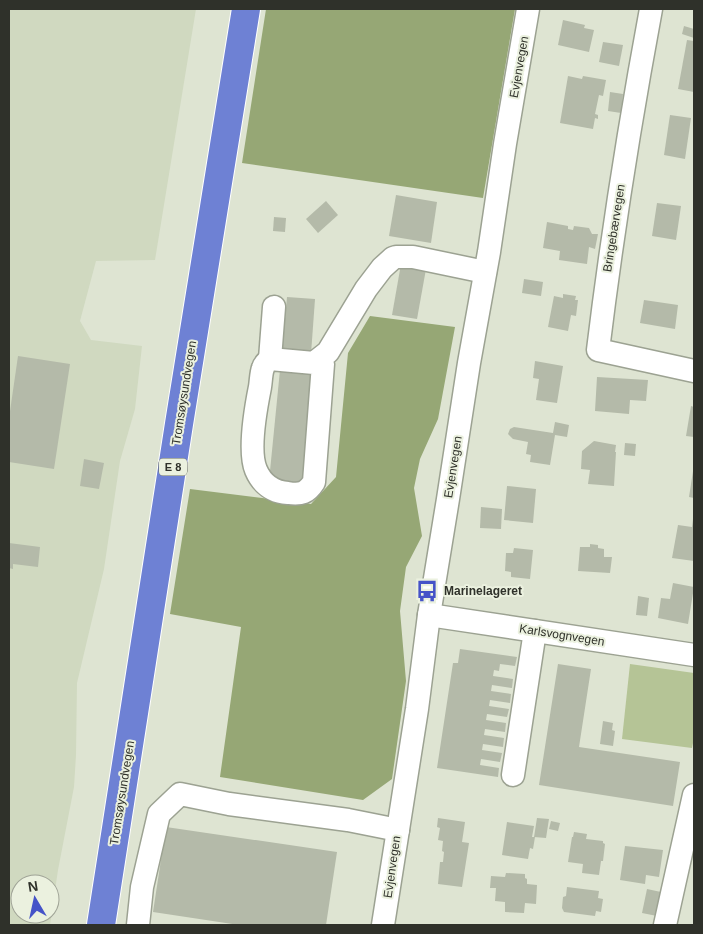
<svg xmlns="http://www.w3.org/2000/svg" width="703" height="934" font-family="Arial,sans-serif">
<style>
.built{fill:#d0d9c0;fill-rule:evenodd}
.green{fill:#b5c496}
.forest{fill:#96a775}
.building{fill:#b4baa9}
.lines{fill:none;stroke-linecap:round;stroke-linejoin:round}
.minor-casing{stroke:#9ca292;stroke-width:25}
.highway-casing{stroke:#fff;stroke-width:30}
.minor{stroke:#fff;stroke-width:22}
.highway{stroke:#6e81d4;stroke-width:28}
.labels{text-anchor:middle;stroke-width:4;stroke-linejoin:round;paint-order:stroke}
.shield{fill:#ebf1df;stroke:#676b60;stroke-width:1}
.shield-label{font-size:11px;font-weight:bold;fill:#2f312a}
.street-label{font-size:12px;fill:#2f312a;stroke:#ebf1df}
.poi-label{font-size:12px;font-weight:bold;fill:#2f312a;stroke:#ebf1df;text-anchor:start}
</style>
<rect width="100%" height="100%" fill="#dee4d2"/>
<path class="built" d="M 9,9 L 196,9 L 155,260 L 96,261 L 80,321 L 91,340 L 142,346 L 135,409 L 120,461 L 104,569 L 77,683 L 76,755 L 74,787 L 58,870 L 50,925 L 9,925 ZM 20,884 L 50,884 L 50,914 L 20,914 Z"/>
<path class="green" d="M 630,664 L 694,673 L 694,738 L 692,748 L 622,739 Z"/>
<g class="forest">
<path d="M 266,9 L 515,9 L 483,198 L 242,163 Z"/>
<path d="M 370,316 L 455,327 L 438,419 L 420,459 L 414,488 L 422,536 L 406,567 L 400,611 L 406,681 L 392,779 L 363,800 L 220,777 L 241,627 L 170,614 L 190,489 L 311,504 L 336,477 L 348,353 Z"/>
</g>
<g class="building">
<path d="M 563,20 L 585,25 L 584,28 L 594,30 L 589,52 L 558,45 Z"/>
<path d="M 684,26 L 694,29 L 694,38 L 682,34 Z"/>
<path d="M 687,40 L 694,41 L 694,92 L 678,89 Z"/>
<path d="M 603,42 L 623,45 L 619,66 L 599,62 Z"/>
<path d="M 568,76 L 582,79 L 583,76 L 606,80 L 603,96 L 599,95 L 595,114 L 598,115 L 598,119 L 595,118 L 593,129 L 560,123 Z"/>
<path d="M 610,92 L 623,94 L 621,113 L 608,111 Z"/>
<path d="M 670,115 L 691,118 L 685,159 L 664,155 Z"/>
<path d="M 396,195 L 437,202 L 431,243 L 389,236 Z"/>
<path d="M 326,201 L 338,215 L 318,233 L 306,219 Z"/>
<path d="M 657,203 L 681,206 L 676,240 L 652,236 Z"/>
<path d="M 274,217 L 286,218 L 285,232 L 273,231 Z"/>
<path d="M 547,222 L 568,226 L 568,229 L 573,230 L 574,226 L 589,228 L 592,234 L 598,234 L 595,249 L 589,247 L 587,264 L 559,260 L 560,251 L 543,248 Z"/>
<path d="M 401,264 L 426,269 L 417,319 L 392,315 Z"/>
<path d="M 524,279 L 543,282 L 541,296 L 522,293 Z"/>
<path d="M 563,294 L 576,296 L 575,300 L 578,300 L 576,316 L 571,315 L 568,331 L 548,327 L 554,296 L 563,298 Z"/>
<path d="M 287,297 L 315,299 L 311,354 L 282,351 Z"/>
<path d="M 644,300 L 678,305 L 675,329 L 640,323 Z"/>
<path d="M 18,356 L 70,364 L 54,469 L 9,462 L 9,418 Z"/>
<path d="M 535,361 L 563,366 L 557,403 L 536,400 L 539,379 L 533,378 Z"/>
<path d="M 280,370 L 315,374 L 304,484 L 269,481 Z"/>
<path d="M 597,377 L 648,380 L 646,401 L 630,400 L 629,414 L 595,411 Z"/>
<path d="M 691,406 L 694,407 L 694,437 L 686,436 Z"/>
<path d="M 555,422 L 569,425 L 567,437 L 555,435 L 550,465 L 530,462 L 531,455 L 526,454 L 528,442 L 513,439 L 508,434 L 510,429 L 514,427 L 553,433 Z"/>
<path d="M 594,441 L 616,445 L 615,452 L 616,452 L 614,486 L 588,484 L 590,470 L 581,469 L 582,451 Z"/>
<path d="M 625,443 L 636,444 L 635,456 L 624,455 Z"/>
<path d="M 84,459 L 104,463 L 99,489 L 80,486 Z"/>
<path d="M 693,471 L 694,471 L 694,498 L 689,497 Z"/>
<path d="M 507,486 L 536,489 L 533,523 L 504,520 Z"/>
<path d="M 481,507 L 502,509 L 501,529 L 480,528 Z"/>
<path d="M 693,519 L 694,519 L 694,561 L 672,558 L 678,525 L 692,527 Z"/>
<path d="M 9,543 L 40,547 L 38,567 L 13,564 L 13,569 L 9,568 Z"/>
<path d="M 590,544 L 598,545 L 598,548 L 604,549 L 604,557 L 612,557 L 610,573 L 578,571 L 580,547 L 590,547 Z"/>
<path d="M 514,548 L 533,550 L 530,579 L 511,577 L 511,572 L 505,571 L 506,553 L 513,553 Z"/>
<path d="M 673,583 L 694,587 L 688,624 L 658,618 L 661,598 L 670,599 Z"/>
<path d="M 638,596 L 649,598 L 647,616 L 636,615 Z"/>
<path d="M 460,649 L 517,657 L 515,666 L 500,664 L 499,671 L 494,670 L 493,676 L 513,679 L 512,688 L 492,685 L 491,691 L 511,694 L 510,703 L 490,700 L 489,706 L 509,709 L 507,717 L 487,714 L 486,720 L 506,723 L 505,732 L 485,729 L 484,735 L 504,738 L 503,747 L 483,744 L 482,750 L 502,753 L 500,762 L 481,759 L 480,765 L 499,768 L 498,777 L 437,768 L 453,663 L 458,663 Z"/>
<path d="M 558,664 L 591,669 L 579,747 L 680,762 L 673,806 L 539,785 Z"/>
<path d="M 603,721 L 613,723 L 612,730 L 615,731 L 613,746 L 600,744 Z"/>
<path d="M 438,818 L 465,822 L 462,842 L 469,843 L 462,887 L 438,884 L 440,862 L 443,862 L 444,852 L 442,851 L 443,841 L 438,840 L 440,828 L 437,827 Z"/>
<path d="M 537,818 L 549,819 L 546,838 L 534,837 Z"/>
<path d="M 551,821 L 560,823 L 558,831 L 549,829 Z"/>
<path d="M 507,822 L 534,826 L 532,837 L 535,837 L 533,849 L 530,848 L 528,859 L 502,855 Z"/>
<path d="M 166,827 L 337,852 L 326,925 L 239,925 L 153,912 Z"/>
<path d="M 574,832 L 587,834 L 586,839 L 603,841 L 603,843 L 605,844 L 603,861 L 601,861 L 599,875 L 582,873 L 583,864 L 568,862 L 572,837 L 573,837 Z"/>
<path d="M 625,846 L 663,850 L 659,877 L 646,875 L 645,884 L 620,880 Z"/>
<path d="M 506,873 L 525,874 L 525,878 L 527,879 L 527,884 L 537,885 L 536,904 L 525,903 L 524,913 L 505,912 L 505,902 L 495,901 L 496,888 L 490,888 L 491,876 L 505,877 Z"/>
<path d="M 567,887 L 599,891 L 598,898 L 603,899 L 601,912 L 596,911 L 595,916 L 564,912 L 562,908 L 563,897 L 566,896 Z"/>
<path d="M 647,889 L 661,892 L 657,916 L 642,913 Z"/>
</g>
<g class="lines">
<g class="minor-casing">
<g id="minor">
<path d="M 651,9 C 630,122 612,235 598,350 L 694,371"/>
<path d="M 270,359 L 274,307"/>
<path d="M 314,363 L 323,364 L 314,482 C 307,493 301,495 288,493 C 273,492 262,484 256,470 C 248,451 256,407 260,387 C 261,381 261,373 263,368 C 264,364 267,362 270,359 L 314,363 L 328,352 L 366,289 L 382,268 L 393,258 L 396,257 L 413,257 L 485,272"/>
<path d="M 429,615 L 694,655"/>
<path d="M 513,775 L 535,631"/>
<path d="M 138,925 L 142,887 L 159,814 L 180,794 L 229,804 L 348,820 L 398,830"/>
<path d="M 383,925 L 417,709 L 429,615 L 448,499 L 469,363 L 489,252 L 505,144 L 528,9"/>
<path d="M 665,925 L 694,795"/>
</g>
</g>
<g class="highway-casing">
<path id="highway" d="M 101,925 L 179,424 L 246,9"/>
</g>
<use href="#minor" class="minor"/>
<use href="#highway" class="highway"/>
</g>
<defs>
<g id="bus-bare" transform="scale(1.725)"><path d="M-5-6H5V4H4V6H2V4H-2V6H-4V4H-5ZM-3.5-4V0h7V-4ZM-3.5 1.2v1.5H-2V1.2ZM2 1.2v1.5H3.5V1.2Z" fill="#4553c8" stroke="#ebf1df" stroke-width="2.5" paint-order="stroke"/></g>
</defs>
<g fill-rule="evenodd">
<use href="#bus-bare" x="427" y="591"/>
</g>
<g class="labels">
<rect class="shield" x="159" y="458.5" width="28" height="17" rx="4"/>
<g class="shield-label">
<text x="173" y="471">E 8</text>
</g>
<g class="street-label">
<text transform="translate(519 67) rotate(-80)" y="4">Evjenvegen</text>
<text transform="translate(614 228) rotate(-81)" y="4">Bringebærvegen</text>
<text transform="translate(184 393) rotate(-81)" y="4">Tromsøysundvegen</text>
<text transform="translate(453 467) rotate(-81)" y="4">Evjenvegen</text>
<text transform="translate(562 635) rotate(9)" y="4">Karlsvognvegen</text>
<text transform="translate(122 793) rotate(-81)" y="4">Tromsøysundvegen</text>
<text transform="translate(392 867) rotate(-82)" y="4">Evjenvegen</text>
</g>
<g class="poi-label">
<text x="444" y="595">Marinelageret</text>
</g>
</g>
<rect width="703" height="934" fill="none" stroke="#2f312a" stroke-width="20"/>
<g transform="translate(35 899) rotate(351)"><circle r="24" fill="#ebf1df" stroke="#a0a497"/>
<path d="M0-4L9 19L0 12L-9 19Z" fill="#4553c8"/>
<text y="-8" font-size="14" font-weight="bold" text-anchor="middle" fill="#2f312a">N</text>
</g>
</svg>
